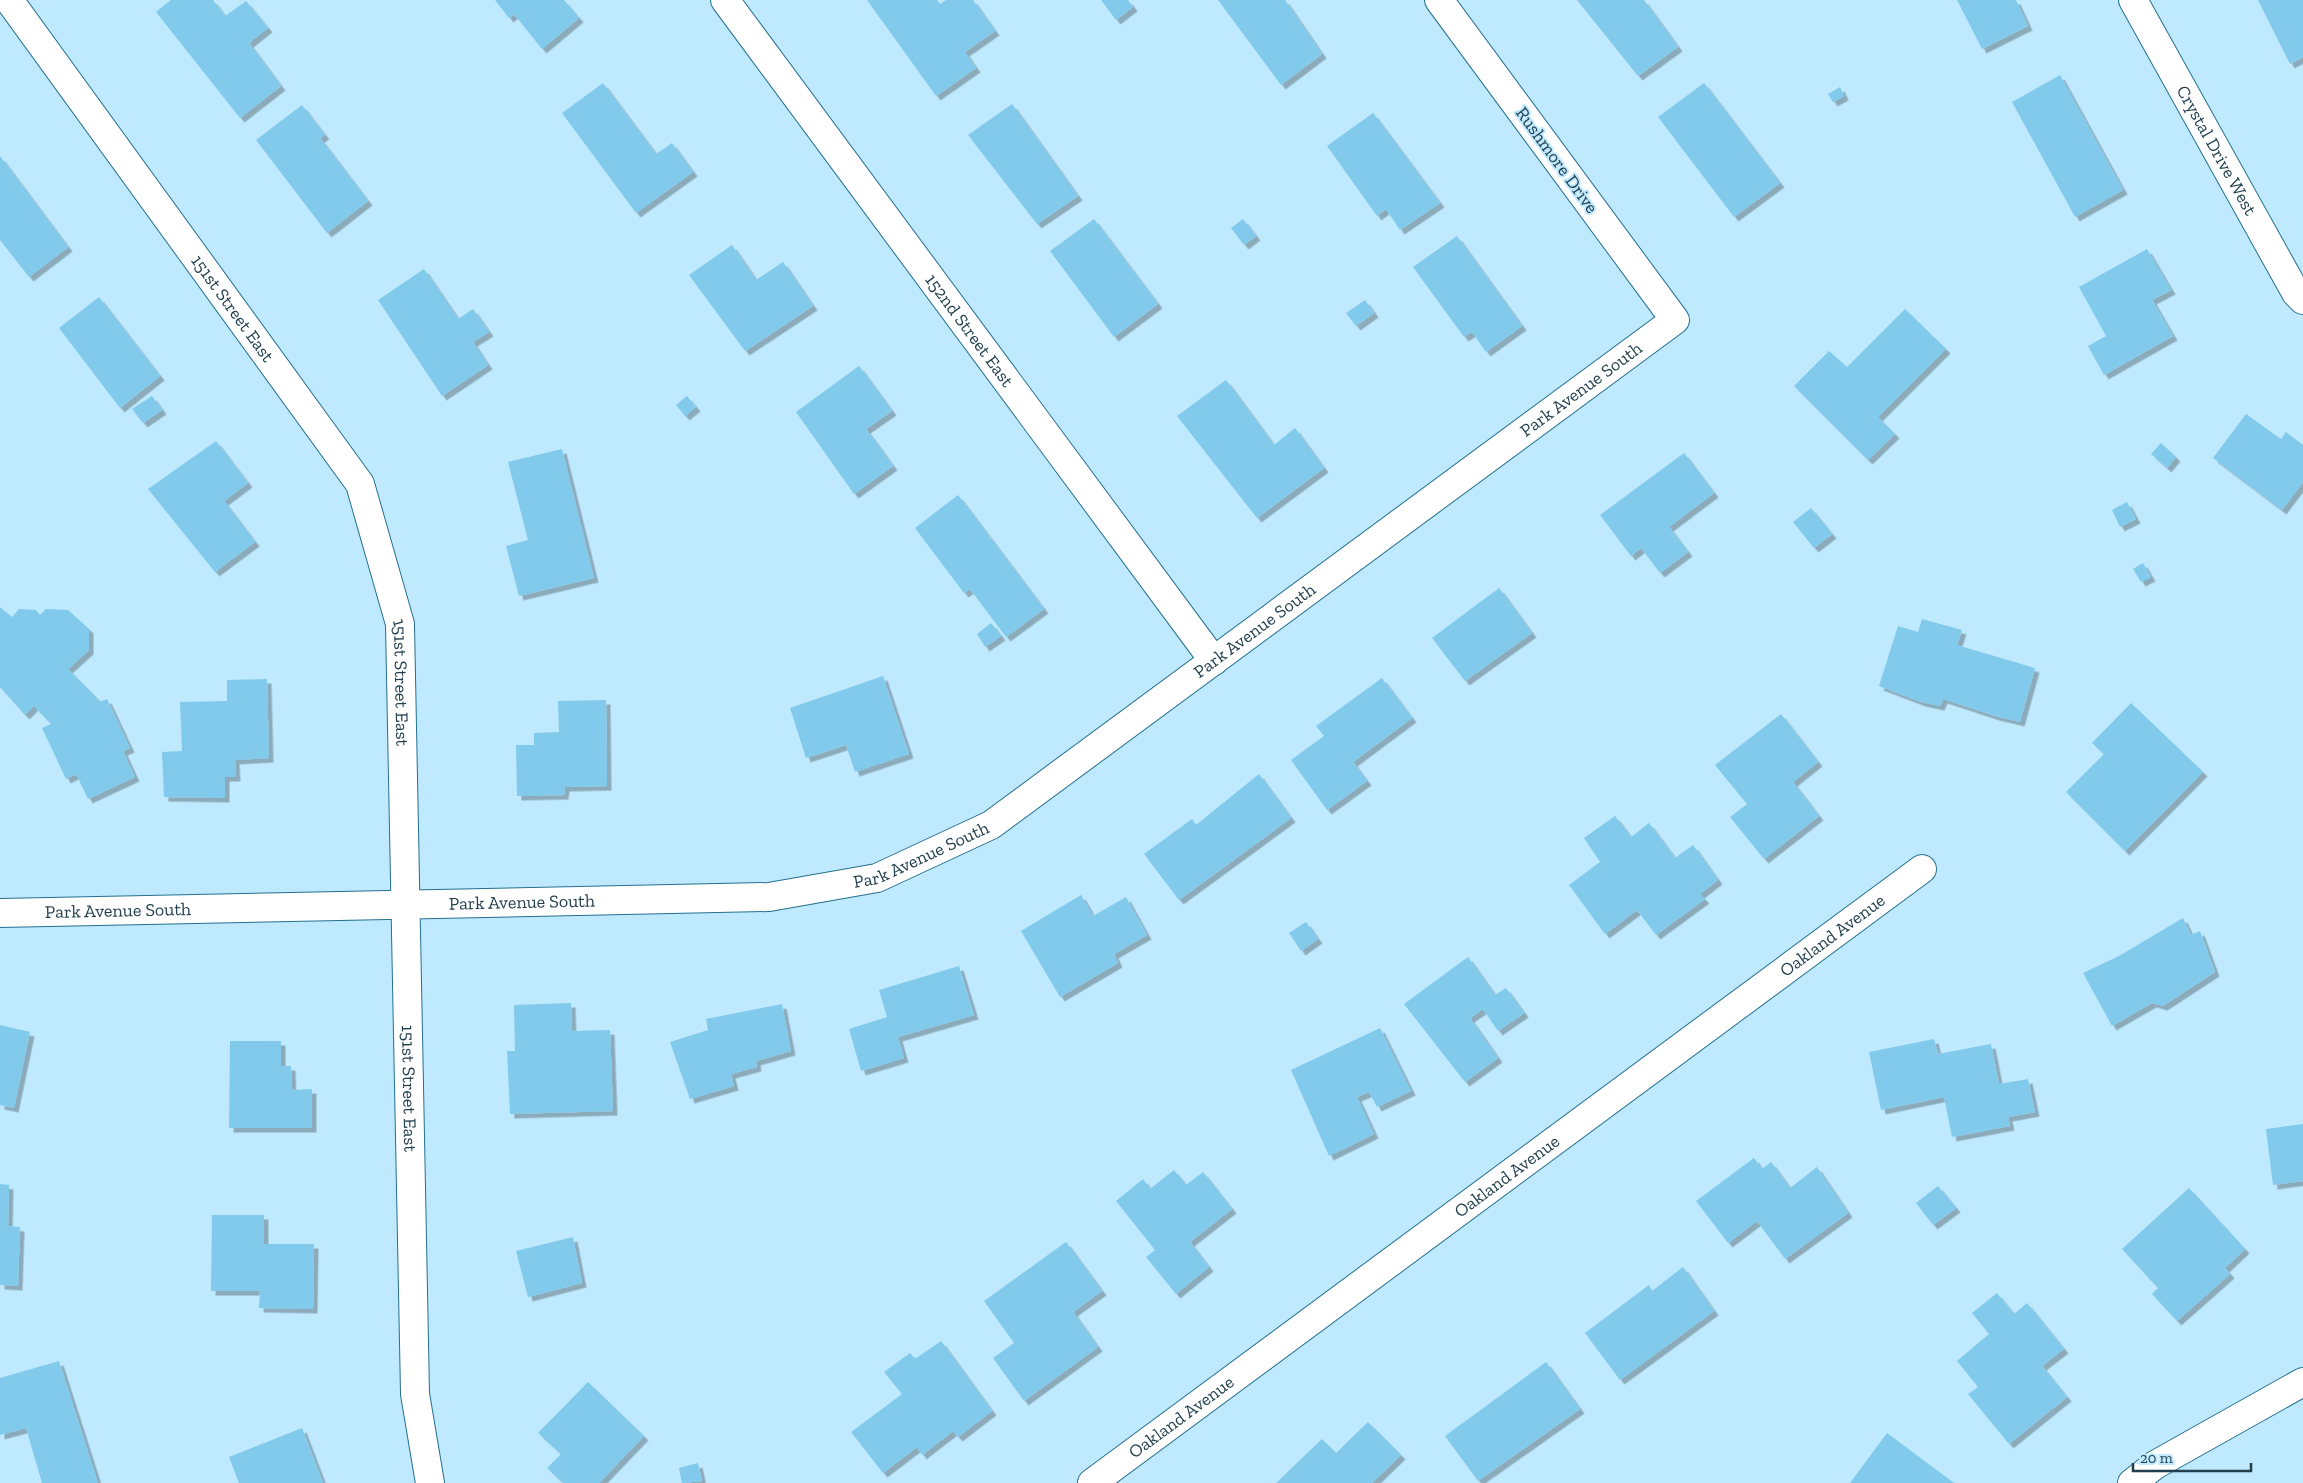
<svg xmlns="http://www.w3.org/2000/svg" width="2303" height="1483" font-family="'Zilla Slab',serif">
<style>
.building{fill:#81caec;filter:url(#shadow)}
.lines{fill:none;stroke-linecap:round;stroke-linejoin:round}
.street-casing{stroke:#24708f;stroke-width:30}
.street{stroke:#fff;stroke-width:28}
.labels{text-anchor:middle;stroke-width:4;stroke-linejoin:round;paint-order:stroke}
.street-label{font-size:18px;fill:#213f4d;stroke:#bfe9fe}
</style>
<defs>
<filter id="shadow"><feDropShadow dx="4.5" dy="4.5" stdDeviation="0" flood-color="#0004"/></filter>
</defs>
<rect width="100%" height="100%" fill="#bfe9fe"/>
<g class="building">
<path d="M 171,0 L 213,0 L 225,16 L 246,1 L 268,28 L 249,43 L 281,86 L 240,118 L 156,12 Z"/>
<path d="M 495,0 L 564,0 L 579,18 L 542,49 L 514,14 L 509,18 Z"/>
<path d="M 867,0 L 937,0 L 940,4 L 946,0 L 973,0 L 995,31 L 965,52 L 976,68 L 936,96 Z"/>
<path d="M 1101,0 L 1128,0 L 1133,7 L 1116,20 Z"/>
<path d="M 1218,0 L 1285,0 L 1322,54 L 1281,85 Z"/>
<path d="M 1577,0 L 1644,0 L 1678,47 L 1638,76 Z"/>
<path d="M 1957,0 L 2016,0 L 2028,26 L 1982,49 Z"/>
<path d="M 2258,0 L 2303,0 L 2303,57 L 2290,64 Z"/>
<path d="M 2060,75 L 2123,190 L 2075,217 L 2012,102 Z"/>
<path d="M 603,83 L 656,154 L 672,143 L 693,172 L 636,213 L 562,113 Z"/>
<path d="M 1704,83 L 1780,183 L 1734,217 L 1658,117 Z"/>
<path d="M 1840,87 L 1844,96 L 1833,102 L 1828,94 Z"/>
<path d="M 1012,104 L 1078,196 L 1037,224 L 968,135 Z"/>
<path d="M 302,105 L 325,135 L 320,138 L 368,201 L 327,233 L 256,140 Z"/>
<path d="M 1373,113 L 1440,203 L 1400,230 L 1386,209 L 1377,216 L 1327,146 Z"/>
<path d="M 0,156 L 68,247 L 29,277 L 0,240 Z"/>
<path d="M 1094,219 L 1158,304 L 1114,337 L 1050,251 Z"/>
<path d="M 1243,219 L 1256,236 L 1244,245 L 1231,228 Z"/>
<path d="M 1457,236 L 1522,326 L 1486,352 L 1472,332 L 1464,337 L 1413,267 Z"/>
<path d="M 732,245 L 756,280 L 783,262 L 813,306 L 745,351 L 689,275 Z"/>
<path d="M 2147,249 L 2171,290 L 2152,300 L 2173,336 L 2104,375 L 2088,346 L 2106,336 L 2079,287 Z"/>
<path d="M 424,269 L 458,319 L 473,309 L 489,332 L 473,342 L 488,365 L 442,396 L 378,300 Z"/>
<path d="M 99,297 L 160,376 L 120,408 L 59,328 Z"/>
<path d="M 1365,300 L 1374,313 L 1356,326 L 1346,313 Z"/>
<path d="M 1905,309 L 1946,349 L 1878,417 L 1895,434 L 1868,460 L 1794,386 L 1829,351 L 1847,367 Z"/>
<path d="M 859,366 L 892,411 L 866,429 L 893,466 L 854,494 L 796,412 Z"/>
<path d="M 1226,380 L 1274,445 L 1295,428 L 1324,468 L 1257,518 L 1177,416 Z"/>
<path d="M 152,396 L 162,410 L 143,423 L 132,409 Z"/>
<path d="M 687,396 L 696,407 L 685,416 L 676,405 Z"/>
<path d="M 2246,414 L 2281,439 L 2286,432 L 2303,445 L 2303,482 L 2282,510 L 2213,458 Z"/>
<path d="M 216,441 L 248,483 L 224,501 L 255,542 L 215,572 L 148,489 Z"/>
<path d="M 2161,443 L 2176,457 L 2167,468 L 2151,454 Z"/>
<path d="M 562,449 L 594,578 L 519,596 L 506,546 L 528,540 L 508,462 Z"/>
<path d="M 1684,453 L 1714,493 L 1669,527 L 1688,552 L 1660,573 L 1641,548 L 1631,556 L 1600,515 Z"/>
<path d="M 958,495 L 1044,609 L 1006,637 L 970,589 L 964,593 L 915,528 Z"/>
<path d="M 2127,502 L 2136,519 L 2120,527 L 2112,510 Z"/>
<path d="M 1811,508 L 1832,534 L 1814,548 L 1793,522 Z"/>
<path d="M 2143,563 L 2151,577 L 2141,582 L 2133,569 Z"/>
<path d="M 1499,588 L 1532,633 L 1465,681 L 1432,638 Z"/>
<path d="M 0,607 L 12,617 L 19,609 L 36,610 L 40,615 L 46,609 L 68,610 L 89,629 L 89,650 L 68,669 L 95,696 L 99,702 L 107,699 L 130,748 L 123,751 L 135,777 L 88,799 L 76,774 L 66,779 L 42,728 L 51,724 L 34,706 L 25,715 L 0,687 Z"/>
<path d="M 1922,619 L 1962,630 L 1957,645 L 2035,668 L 2020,722 L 1995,716 L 1943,699 L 1940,706 L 1921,702 L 1879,686 L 1898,626 L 1918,632 Z"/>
<path d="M 991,623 L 1001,636 L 985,647 L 977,634 Z"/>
<path d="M 883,676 L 909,754 L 855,772 L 846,745 L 806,758 L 790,708 Z"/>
<path d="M 1382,678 L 1412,718 L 1353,762 L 1367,781 L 1327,810 L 1291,760 L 1324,736 L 1316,726 Z"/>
<path d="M 267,679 L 269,758 L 235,760 L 236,777 L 225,777 L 225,798 L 164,797 L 162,752 L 182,751 L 180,702 L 227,701 L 227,680 Z"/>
<path d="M 606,700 L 607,786 L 565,787 L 564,795 L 517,796 L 516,745 L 534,745 L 534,733 L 559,732 L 558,701 Z"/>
<path d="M 2131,703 L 2203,772 L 2125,851 L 2066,792 L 2104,754 L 2092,743 Z"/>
<path d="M 1781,714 L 1818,762 L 1793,782 L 1819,816 L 1764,859 L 1730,817 L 1747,804 L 1715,765 Z"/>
<path d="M 1259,774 L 1291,818 L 1179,900 L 1144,854 L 1192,819 L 1196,825 Z"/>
<path d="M 1615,816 L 1631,837 L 1649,823 L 1675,858 L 1693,845 L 1718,880 L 1700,894 L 1705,899 L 1656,935 L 1637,910 L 1605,934 L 1569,885 L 1600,862 L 1584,838 Z"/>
<path d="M 1081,895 L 1093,916 L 1126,897 L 1147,935 L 1114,954 L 1118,963 L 1060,997 L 1021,931 Z"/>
<path d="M 2183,918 L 2191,935 L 2200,931 L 2215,972 L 2163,1006 L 2152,1003 L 2112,1026 L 2083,973 L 2119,956 Z"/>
<path d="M 1306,922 L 1318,939 L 1301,951 L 1289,933 Z"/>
<path d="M 1468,957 L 1495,995 L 1506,988 L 1524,1013 L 1498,1031 L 1483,1009 L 1470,1018 L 1498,1058 L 1465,1082 L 1404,1004 Z"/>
<path d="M 959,966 L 974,1015 L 898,1037 L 904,1058 L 861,1071 L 849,1029 L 887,1017 L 879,990 Z"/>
<path d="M 571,1003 L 572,1031 L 610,1030 L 613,1111 L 510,1114 L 507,1051 L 515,1051 L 514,1005 Z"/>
<path d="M 782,1004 L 791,1051 L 756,1061 L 757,1067 L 731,1074 L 734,1086 L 690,1099 L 670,1042 L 708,1030 L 706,1019 Z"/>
<path d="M 0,1025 L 30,1032 L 14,1108 L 0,1105 Z"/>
<path d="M 1380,1028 L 1411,1091 L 1377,1107 L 1369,1092 L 1357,1097 L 1374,1134 L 1329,1156 L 1291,1070 Z"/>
<path d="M 1934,1039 L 1938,1054 L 1991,1044 L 1999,1084 L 2028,1079 L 2035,1112 L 2008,1117 L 2010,1126 L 1952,1137 L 1944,1097 L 1881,1110 L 1869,1052 Z"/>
<path d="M 230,1041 L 281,1041 L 281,1066 L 291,1066 L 292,1090 L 312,1089 L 312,1128 L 229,1128 Z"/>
<path d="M 2303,1124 L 2303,1181 L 2273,1185 L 2266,1129 Z"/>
<path d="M 1754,1158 L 1762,1169 L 1771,1162 L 1790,1188 L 1817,1167 L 1848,1213 L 1785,1259 L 1757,1221 L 1728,1243 L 1696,1201 Z"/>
<path d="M 1174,1170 L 1186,1185 L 1203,1172 L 1232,1209 L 1190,1242 L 1209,1267 L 1176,1294 L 1146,1257 L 1155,1250 L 1116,1201 L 1143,1179 L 1150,1189 Z"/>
<path d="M 0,1184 L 9,1185 L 8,1226 L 20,1227 L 18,1286 L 0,1285 Z"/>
<path d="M 1938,1186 L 1956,1208 L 1933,1225 L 1916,1203 Z"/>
<path d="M 2189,1188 L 2245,1249 L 2225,1268 L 2230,1274 L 2177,1321 L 2152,1294 L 2158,1288 L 2122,1249 Z"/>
<path d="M 212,1215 L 264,1215 L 264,1244 L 314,1244 L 313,1309 L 259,1308 L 260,1291 L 211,1291 Z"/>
<path d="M 573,1237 L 582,1283 L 528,1297 L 516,1251 Z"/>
<path d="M 1066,1242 L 1102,1291 L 1073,1312 L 1098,1347 L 1024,1401 L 993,1358 L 1014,1343 L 984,1301 Z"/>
<path d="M 1683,1267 L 1714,1311 L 1620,1380 L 1585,1333 L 1649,1285 L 1652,1291 Z"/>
<path d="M 1997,1293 L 2014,1314 L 2027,1303 L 2064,1349 L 2042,1366 L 2067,1397 L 2009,1444 L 1968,1394 L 1978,1387 L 1957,1361 L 1989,1334 L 1972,1313 Z"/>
<path d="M 941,1341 L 992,1411 L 958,1437 L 953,1431 L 922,1455 L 917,1447 L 883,1473 L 851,1432 L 902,1394 L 884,1372 L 910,1353 L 915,1359 Z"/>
<path d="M 59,1361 L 98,1483 L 42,1483 L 26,1428 L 0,1435 L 0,1378 Z"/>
<path d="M 1546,1362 L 1580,1409 L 1478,1481 L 1445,1436 Z"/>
<path d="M 588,1382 L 644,1436 L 599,1483 L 563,1483 L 547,1468 L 561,1454 L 538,1433 Z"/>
<path d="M 1368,1422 L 1401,1455 L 1372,1483 L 1276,1483 L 1322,1439 L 1336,1453 Z"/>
<path d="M 302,1428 L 323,1483 L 239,1483 L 229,1457 Z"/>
<path d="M 1887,1433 L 1954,1483 L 1850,1483 Z"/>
<path d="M 698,1463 L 702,1481 L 682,1483 L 679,1468 Z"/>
</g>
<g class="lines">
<g class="street-casing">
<g id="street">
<path id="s1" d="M 9,0 L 360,484 L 400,624 L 415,1394 L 430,1483"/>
<path id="s2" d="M 725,0 L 1214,661"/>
<path id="s3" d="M 2133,0 L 2296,293 L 2303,300"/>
<path id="s4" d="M 0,913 L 769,897 L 877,878 L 991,825 L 1675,320 L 1439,0"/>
<path id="s5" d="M 1092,1483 L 1922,869"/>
<path d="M 2132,1483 L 2155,1465 L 2303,1382"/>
</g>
</g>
<use href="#street" class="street"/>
</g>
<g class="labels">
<g class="street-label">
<text dy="6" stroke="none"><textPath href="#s3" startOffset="172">Crystal Drive West</textPath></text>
<text transform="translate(1557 160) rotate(54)" y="6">Rushmore Drive</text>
<text dy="6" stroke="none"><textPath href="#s1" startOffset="381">151st Street East</textPath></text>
<text dy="6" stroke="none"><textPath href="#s2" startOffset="411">152nd Street East</textPath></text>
<text dy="6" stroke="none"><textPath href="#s4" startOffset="1738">Park Avenue South</textPath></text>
<text dy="6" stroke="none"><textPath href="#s4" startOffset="1332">Park Avenue South</textPath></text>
<text dy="6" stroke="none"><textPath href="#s1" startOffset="802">151st Street East</textPath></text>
<text dy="6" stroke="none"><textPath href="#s4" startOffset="928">Park Avenue South</textPath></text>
<text dy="6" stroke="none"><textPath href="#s4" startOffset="522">Park Avenue South</textPath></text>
<text dy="6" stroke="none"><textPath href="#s4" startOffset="118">Park Avenue South</textPath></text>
<text dy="6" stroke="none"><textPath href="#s5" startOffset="921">Oakland Avenue</textPath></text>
<text dy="6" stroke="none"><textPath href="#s1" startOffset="1208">151st Street East</textPath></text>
<text dy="6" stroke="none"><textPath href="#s5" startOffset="516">Oakland Avenue</textPath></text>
<text dy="6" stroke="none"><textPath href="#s5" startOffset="111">Oakland Avenue</textPath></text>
</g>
</g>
<path d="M2133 1463v8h118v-8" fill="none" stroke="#213f4d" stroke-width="2.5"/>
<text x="2140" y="1463" font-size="15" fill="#213f4d" stroke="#bfe9fe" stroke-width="4" paint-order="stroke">20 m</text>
</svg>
